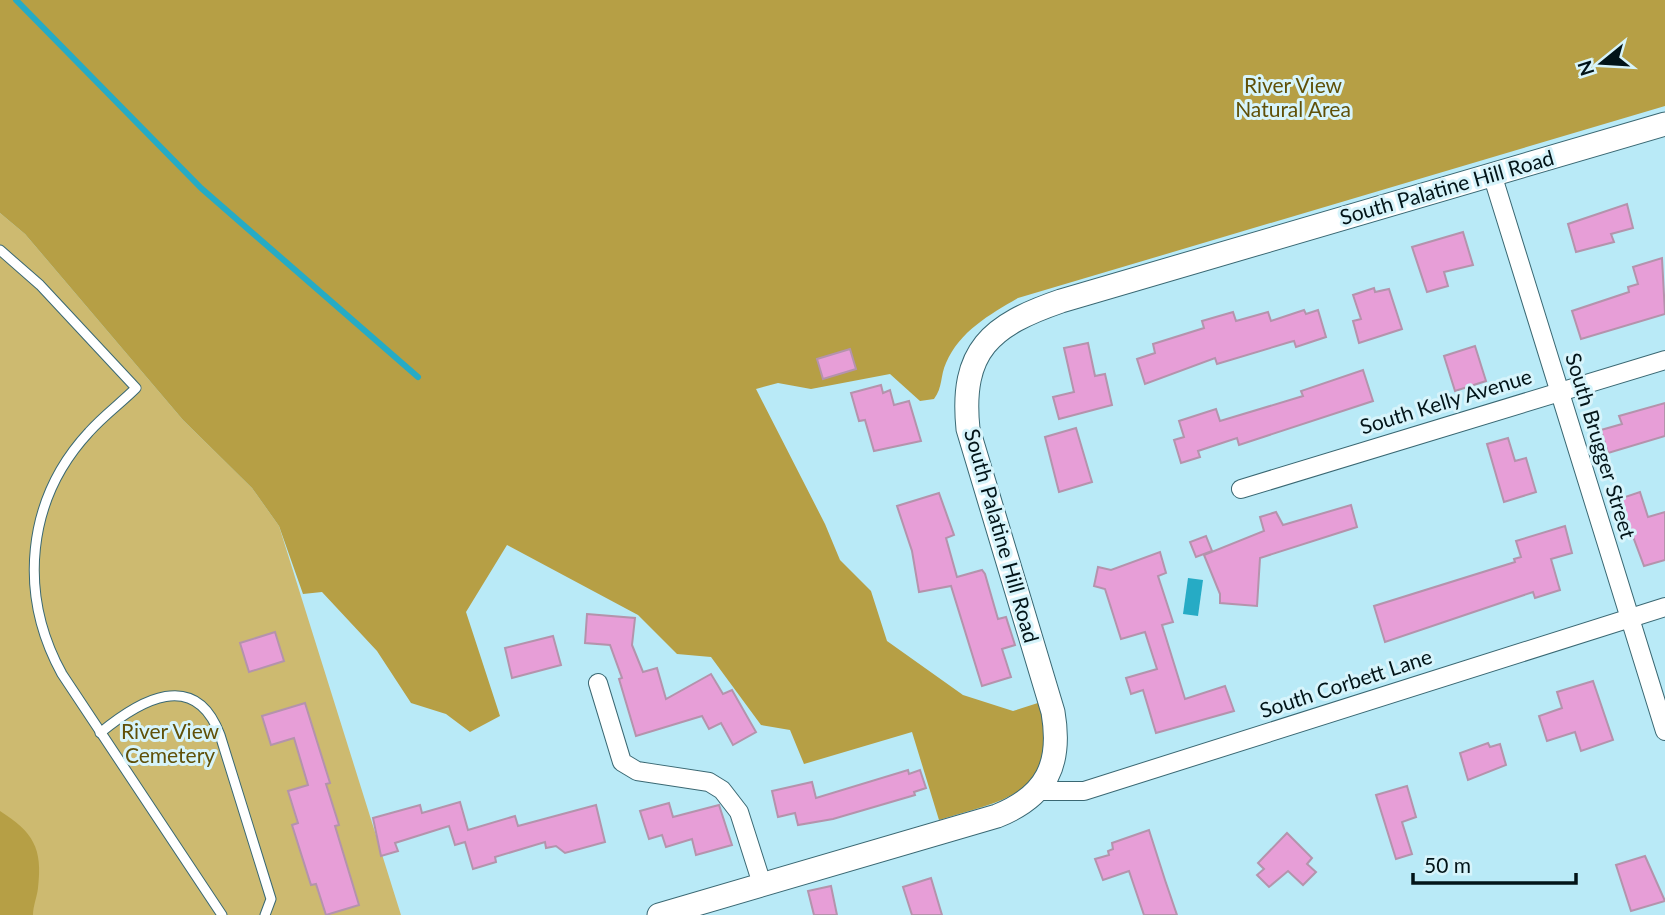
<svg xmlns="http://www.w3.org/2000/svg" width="1665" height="915" font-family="Lato,sans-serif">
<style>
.green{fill:#cdba70}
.forest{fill:#b69f45}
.water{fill:#26abc5}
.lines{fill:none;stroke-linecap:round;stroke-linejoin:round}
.stream{stroke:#26abc5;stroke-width:6}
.building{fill:#e79ed7;stroke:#b493ac;stroke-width:2}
.service-casing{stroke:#3a6873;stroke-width:11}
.minor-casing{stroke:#3a6873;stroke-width:20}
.tertiary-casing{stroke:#3a6873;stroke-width:25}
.service{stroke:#fff;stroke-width:9}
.minor{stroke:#fff;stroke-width:18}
.tertiary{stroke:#fff;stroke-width:23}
.labels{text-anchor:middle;stroke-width:6;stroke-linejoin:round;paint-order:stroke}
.park-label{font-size:21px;fill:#605008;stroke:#d7f4fb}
.street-label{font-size:21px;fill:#021418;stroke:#d7f4fb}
</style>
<rect width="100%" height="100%" fill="#b9eaf7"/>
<path class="green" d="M 0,213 L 25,234 L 183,420 L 252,488 L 279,526 L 401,915 L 0,915 Z"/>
<g class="forest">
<path d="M 0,0 L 1665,0 L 1665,106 L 1018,298 C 989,315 960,331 946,363 C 940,376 943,387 934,399 L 920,401 L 890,374 L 811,389 L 778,383 L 756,389 L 825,524 L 840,560 L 871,591 L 887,641 L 963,695 L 1013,711 L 1041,702 C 1055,794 1015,797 939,820 L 912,732 L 804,764 L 790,730 L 761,725 L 711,657 L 677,654 L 638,615 L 507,545 L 466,612 L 500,716 L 470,732 L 446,714 L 411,703 L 377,651 L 322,592 L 303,594 L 279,526 L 252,488 L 183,420 L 25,234 L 0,213 Z"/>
<path d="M 0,811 C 33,832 43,848 38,888 C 37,897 33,906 33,915 L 0,915 Z"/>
</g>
<path class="water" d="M 1188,578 L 1203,580 L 1198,616 L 1183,614 Z"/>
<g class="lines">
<path class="stream" d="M 16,0 L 201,188 L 418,377"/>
</g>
<g class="building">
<path d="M 1627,204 L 1633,228 L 1611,234 L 1614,242 L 1576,252 L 1568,224 Z"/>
<path d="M 1463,232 L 1473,265 L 1444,272 L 1448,286 L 1427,292 L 1412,247 Z"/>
<path d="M 1662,258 L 1665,314 L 1581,339 L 1572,311 L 1629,292 L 1628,287 L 1638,284 L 1633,267 Z"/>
<path d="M 1374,288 L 1375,292 L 1389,289 L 1402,329 L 1359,343 L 1353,321 L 1361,319 L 1353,295 Z"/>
<path d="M 1304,310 L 1306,314 L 1318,310 L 1326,337 L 1296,347 L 1294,341 L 1290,342 L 1217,364 L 1215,358 L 1145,384 L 1137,359 L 1155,353 L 1153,344 L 1204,328 L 1202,321 L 1233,312 L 1236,321 L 1268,312 L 1271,321 Z"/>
<path d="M 1088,343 L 1095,376 L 1105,374 L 1112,405 L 1059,419 L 1053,397 L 1074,392 L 1064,348 Z"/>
<path d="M 1475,346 L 1486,381 L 1455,391 L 1444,356 Z"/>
<path d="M 850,349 L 856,369 L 823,379 L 817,359 Z"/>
<path d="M 1363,370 L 1373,401 L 1239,445 L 1237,438 L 1198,451 L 1200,457 L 1181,463 L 1174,440 L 1184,437 L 1179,421 L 1216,409 L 1220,421 L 1303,396 L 1301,391 Z"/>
<path d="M 881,385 L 883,393 L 890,390 L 894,405 L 909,401 L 921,441 L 874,451 L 865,420 L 859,421 L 851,393 Z"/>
<path d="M 1665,403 L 1665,436 L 1608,453 L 1601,430 L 1622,424 L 1619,416 Z"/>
<path d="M 1076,428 L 1092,482 L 1059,492 L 1045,437 Z"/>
<path d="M 1508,438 L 1515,461 L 1526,458 L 1536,492 L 1504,502 L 1487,444 Z"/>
<path d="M 1640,492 L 1648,517 L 1665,512 L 1665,560 L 1644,566 L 1619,499 Z"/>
<path d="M 939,493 L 954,535 L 946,538 L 957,577 L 982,570 L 985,574 L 998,619 L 1006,617 L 1015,645 L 1002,649 L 1011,677 L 982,686 L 951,586 L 919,592 L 912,551 L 897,506 Z"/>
<path d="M 1351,505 L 1357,527 L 1260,558 L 1257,606 L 1220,603 L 1220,594 L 1204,555 L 1264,531 L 1260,517 L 1276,512 L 1283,525 Z"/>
<path d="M 1565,526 L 1572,553 L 1551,559 L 1560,590 L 1535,598 L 1533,592 L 1385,642 L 1374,606 L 1515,562 L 1514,559 L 1521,557 L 1516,541 Z"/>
<path d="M 1206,536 L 1212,551 L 1196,557 L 1190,542 Z"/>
<path d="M 1160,552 L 1166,573 L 1158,576 L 1173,622 L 1162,625 L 1185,699 L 1225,686 L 1234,711 L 1156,733 L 1143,690 L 1131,694 L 1126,678 L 1157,669 L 1145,632 L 1121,639 L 1105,589 L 1094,586 L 1098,567 L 1111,570 Z"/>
<path d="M 587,614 L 635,618 L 632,645 L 643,672 L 657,668 L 666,699 L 711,674 L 723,694 L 732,690 L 756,732 L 733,745 L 721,723 L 709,729 L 702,716 L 636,736 L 619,679 L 622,678 L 610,645 L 585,643 Z"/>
<path d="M 275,632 L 284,661 L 249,672 L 240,643 Z"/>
<path d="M 553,636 L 561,665 L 512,678 L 505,648 Z"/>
<path d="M 1593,681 L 1613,740 L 1581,751 L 1575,732 L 1547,741 L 1539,716 L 1562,708 L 1557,692 Z"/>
<path d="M 305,703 L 330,783 L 326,784 L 339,825 L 335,826 L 359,905 L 326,915 L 316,884 L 311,885 L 292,825 L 298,823 L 288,791 L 308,785 L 294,738 L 271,745 L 262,716 Z"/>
<path d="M 1488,743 L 1490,747 L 1500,744 L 1506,765 L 1468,780 L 1460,753 Z"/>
<path d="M 908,770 L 909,774 L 920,770 L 926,788 L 914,792 L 915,795 L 833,819 L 798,825 L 795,813 L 778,817 L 772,791 L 812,782 L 816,798 Z"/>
<path d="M 1407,786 L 1416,817 L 1402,822 L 1412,854 L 1396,859 L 1376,795 Z"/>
<path d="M 460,802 L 468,830 L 515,816 L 518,826 L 596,805 L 605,842 L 565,853 L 556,846 L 546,848 L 545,842 L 495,857 L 496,862 L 473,869 L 465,842 L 455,845 L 449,826 L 395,843 L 398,851 L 381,856 L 373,818 L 420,805 L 422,813 Z"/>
<path d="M 669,803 L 673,817 L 719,805 L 732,845 L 696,855 L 692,839 L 666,847 L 662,835 L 649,839 L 640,811 Z"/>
<path d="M 1149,830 L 1165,880 L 1177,915 L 1144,915 L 1129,871 L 1103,880 L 1095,859 L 1109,855 L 1108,851 L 1113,849 L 1112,843 Z"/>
<path d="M 1287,833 L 1312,858 L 1307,864 L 1316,872 L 1303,885 L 1288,871 L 1269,887 L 1257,875 L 1264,869 L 1258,863 Z"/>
<path d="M 1645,856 L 1665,901 L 1631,911 L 1616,865 Z"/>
<path d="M 931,878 L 942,915 L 912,915 L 903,887 Z"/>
<path d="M 831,886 L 837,915 L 814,915 L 808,891 Z"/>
</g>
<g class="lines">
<g class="service-casing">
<g id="service">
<path d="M 0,250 L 40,285 L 136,388 C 121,403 103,416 89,432 C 26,500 18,594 62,674 L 222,915"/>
<path d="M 100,733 C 140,700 195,668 220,735 L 271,899 L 265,915"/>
</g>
</g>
<g class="minor-casing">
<g id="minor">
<path d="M 1492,174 L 1665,731"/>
<path d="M 1241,489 L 1665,360"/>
<path d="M 598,683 L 622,762 L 637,771 L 709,782 L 722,790 L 739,812 L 762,884"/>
<path d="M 1038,791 L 1084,791 L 1665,607"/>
</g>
</g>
<g class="tertiary-casing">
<path id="tertiary" d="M 659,915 L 997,816 C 1047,796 1062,764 1053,712 L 968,429 C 960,350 991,325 1061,301 L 1665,124"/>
</g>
<use href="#service" class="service"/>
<use href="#minor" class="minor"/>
<use href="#tertiary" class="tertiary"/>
</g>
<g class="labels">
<g class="park-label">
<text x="1293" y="93">River View<tspan x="1293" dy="24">Natural Area</tspan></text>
<text x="170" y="739">River View<tspan x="170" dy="24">Cemetery</tspan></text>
</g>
<g class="street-label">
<text transform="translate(1447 188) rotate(-16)" y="7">South Palatine Hill Road</text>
<text transform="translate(1446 402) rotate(-17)" y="7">South Kelly Avenue</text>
<text transform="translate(1600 446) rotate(73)" y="7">South Brugger Street</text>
<text transform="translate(1001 536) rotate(74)" y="7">South Palatine Hill Road</text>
<text transform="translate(1346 684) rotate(-18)" y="7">South Corbett Lane</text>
</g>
</g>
<g transform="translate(1602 63) rotate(252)" stroke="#d7f4fb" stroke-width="5" paint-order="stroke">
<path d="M0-5L12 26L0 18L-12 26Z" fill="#021418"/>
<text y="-10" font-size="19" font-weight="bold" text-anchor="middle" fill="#021418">N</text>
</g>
<path d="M1413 873v10h163v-10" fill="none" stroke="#021418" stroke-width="3.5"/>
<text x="1424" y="873" font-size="21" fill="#021418" stroke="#d7f4fb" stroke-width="5" paint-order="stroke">50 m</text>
</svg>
